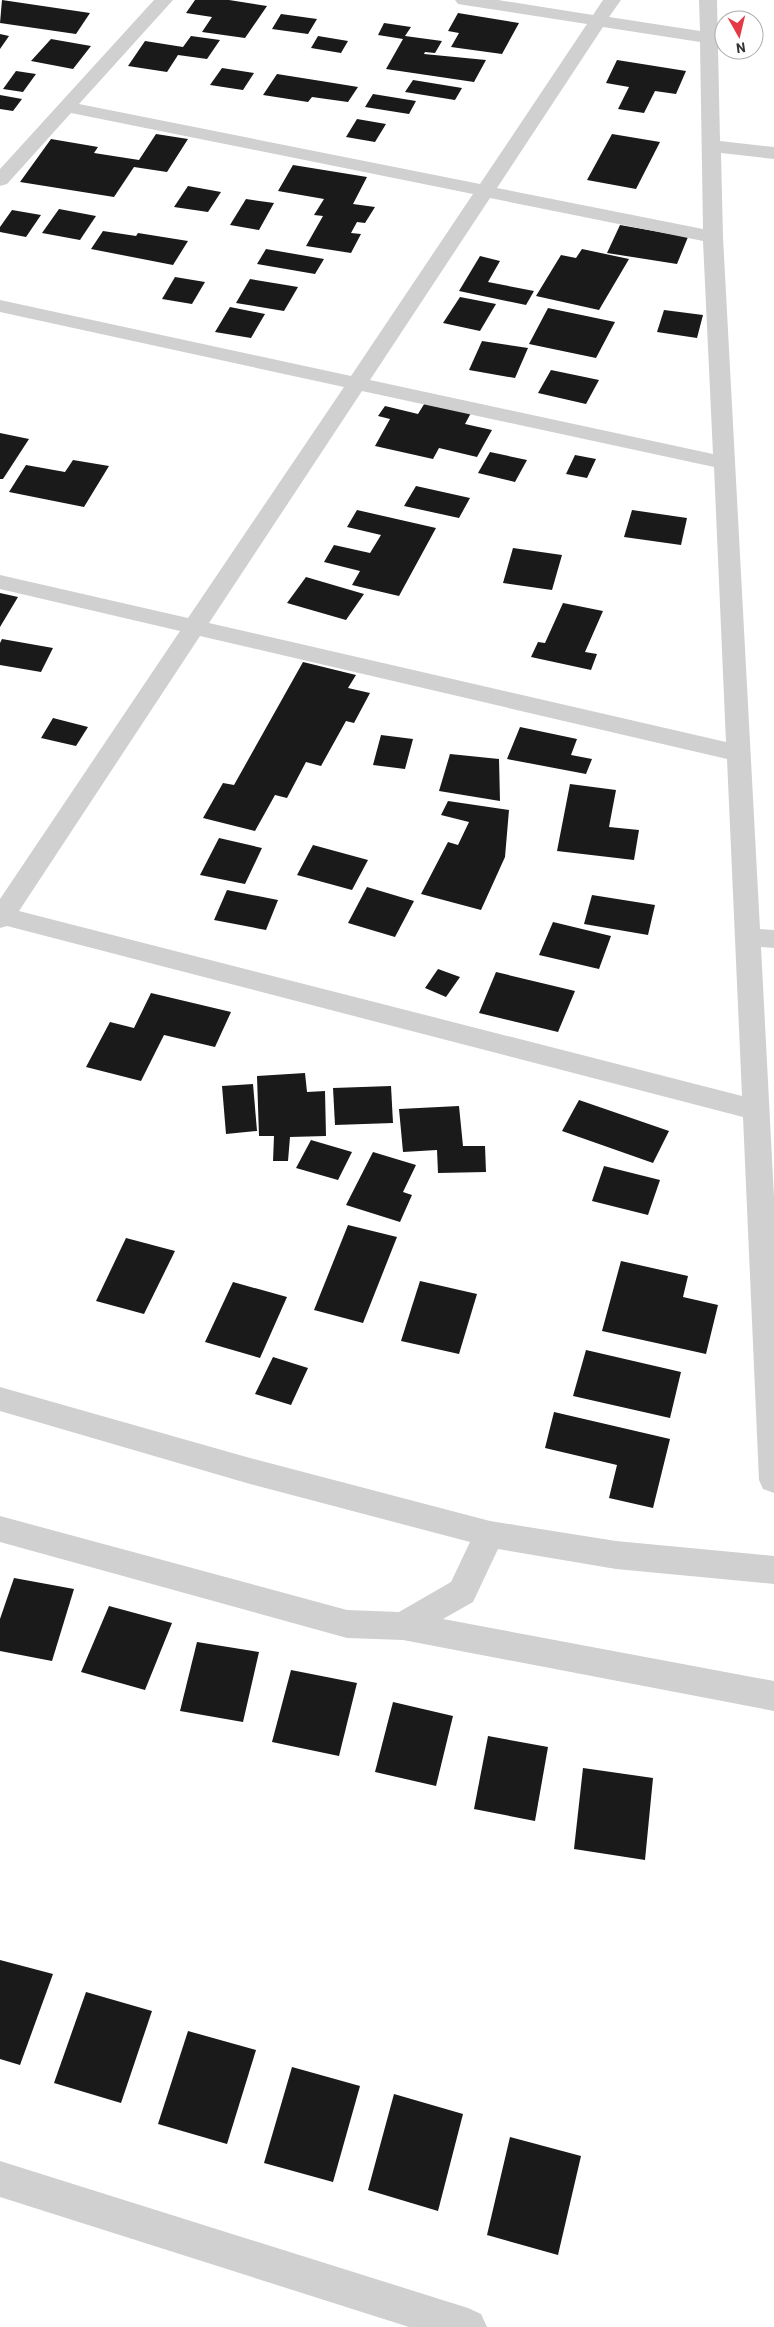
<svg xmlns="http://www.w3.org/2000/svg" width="774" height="2327" font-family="Barlow,sans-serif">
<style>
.building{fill:#1a1a1a}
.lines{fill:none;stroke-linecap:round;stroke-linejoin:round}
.minor{fill:#d0d0d0;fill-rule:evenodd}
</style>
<rect width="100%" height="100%" fill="#fff"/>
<g class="building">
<path d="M 2,0 L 90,13 L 76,34 L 0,23 Z"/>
<path d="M 195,0 L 229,0 L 267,6 L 245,38 L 202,32 L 212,17 L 186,13 Z"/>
<path d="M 458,13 L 519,23 L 502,54 L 451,47 L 459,33 L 448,31 Z"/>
<path d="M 281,14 L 317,19 L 308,34 L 272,29 Z"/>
<path d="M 384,23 L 411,27 L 405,36 L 442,41 L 435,53 L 425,52 L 424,54 L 486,60 L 474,82 L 386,69 L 403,39 L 378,35 Z"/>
<path d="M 0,34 L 9,36 L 0,49 Z"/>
<path d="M 191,36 L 220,40 L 207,59 L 178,55 L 167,72 L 128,66 L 145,41 L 183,47 Z"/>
<path d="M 318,36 L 348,41 L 341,53 L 311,48 Z"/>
<path d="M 51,39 L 91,46 L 73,69 L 31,61 Z"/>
<path d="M 617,60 L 686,71 L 676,94 L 655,91 L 644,113 L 618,109 L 629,87 L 606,83 Z"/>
<path d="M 222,68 L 254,73 L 243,90 L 210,85 Z"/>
<path d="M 16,71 L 36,74 L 23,92 L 3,89 Z"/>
<path d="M 277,74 L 321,81 L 358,87 L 348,102 L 312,97 L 308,102 L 263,95 Z"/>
<path d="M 413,80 L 462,88 L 455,100 L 405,92 Z"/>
<path d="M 373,94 L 416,101 L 409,114 L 365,107 Z"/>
<path d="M 0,95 L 22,99 L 13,111 L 0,109 Z"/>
<path d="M 357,119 L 386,124 L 375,142 L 346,137 Z"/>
<path d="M 156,134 L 188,139 L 167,172 L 134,167 L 114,197 L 20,182 L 51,139 L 98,147 L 94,153 L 139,160 Z"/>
<path d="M 612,134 L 660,142 L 636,189 L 587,180 Z"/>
<path d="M 293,165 L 367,177 L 353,204 L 375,207 L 365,223 L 357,222 L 351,233 L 361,234 L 351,253 L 306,246 L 323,216 L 314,215 L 324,199 L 278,191 Z"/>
<path d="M 188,186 L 221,192 L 208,212 L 174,207 Z"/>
<path d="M 246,199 L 274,203 L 259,230 L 230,225 Z"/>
<path d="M 59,209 L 96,216 L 80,240 L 42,233 Z"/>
<path d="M 12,210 L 41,215 L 26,237 L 0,232 L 0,227 Z"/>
<path d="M 620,225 L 688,237 L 677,264 L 607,253 Z"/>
<path d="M 103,231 L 136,236 L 138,233 L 188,241 L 173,265 L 91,249 Z"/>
<path d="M 266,249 L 324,259 L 315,274 L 257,264 Z"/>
<path d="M 582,249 L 629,259 L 599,310 L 536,296 L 561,255 L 576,258 Z"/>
<path d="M 480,256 L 500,261 L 488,282 L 534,291 L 526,305 L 459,291 Z"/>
<path d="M 175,277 L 205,282 L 192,304 L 162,299 Z"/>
<path d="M 250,279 L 298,287 L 284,311 L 236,303 Z"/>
<path d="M 460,297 L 496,304 L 480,331 L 443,323 Z"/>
<path d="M 230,307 L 265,314 L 251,338 L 215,332 Z"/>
<path d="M 548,308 L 615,322 L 596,358 L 529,344 Z"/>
<path d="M 664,310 L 703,315 L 697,338 L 657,332 Z"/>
<path d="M 482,341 L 528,348 L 515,378 L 469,370 Z"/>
<path d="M 551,370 L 599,380 L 586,404 L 538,393 Z"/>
<path d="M 426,401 L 472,411 L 465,424 L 492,430 L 477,457 L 439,448 L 433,459 L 375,446 L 390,419 L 378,416 L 385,406 L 418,414 Z"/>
<path d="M 0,433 L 29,439 L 3,479 L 0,479 Z"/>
<path d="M 490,452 L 527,460 L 515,482 L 478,473 Z"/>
<path d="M 575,455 L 596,459 L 587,478 L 566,474 Z"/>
<path d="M 73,460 L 109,466 L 84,507 L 9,492 L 26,465 L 65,472 Z"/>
<path d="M 416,486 L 470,498 L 459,518 L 404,506 Z"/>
<path d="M 357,510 L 436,528 L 399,596 L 352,585 L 360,571 L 324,562 L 334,545 L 370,553 L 381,535 L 347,527 Z"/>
<path d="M 632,510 L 687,518 L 681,545 L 624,537 Z"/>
<path d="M 513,548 L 562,555 L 552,590 L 503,583 Z"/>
<path d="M 306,577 L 364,594 L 346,620 L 287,603 Z"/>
<path d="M 0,593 L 18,597 L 0,627 Z"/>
<path d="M 563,603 L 603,611 L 585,652 L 597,654 L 591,670 L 531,657 L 538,642 L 545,643 Z"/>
<path d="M 2,639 L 53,648 L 41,672 L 0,665 L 0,643 Z"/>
<path d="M 303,662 L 356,675 L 348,688 L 370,693 L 354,723 L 346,721 L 321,766 L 306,762 L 287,798 L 275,795 L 255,831 L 203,818 L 223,783 L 234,785 Z"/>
<path d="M 53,718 L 88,727 L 76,746 L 41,738 Z"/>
<path d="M 520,727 L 577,739 L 571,755 L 592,759 L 586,774 L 507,759 Z"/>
<path d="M 381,735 L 413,739 L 405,769 L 373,765 Z"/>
<path d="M 450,754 L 499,759 L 500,801 L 439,791 Z"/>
<path d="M 570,784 L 616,790 L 609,827 L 639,830 L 634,860 L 557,851 Z"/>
<path d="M 448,801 L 509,810 L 505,857 L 481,910 L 421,894 L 448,842 L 458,845 L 469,822 L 441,815 Z"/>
<path d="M 219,838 L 262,848 L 245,884 L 200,875 Z"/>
<path d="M 313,845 L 368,860 L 352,890 L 297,875 Z"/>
<path d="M 367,887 L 414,901 L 395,937 L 348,923 Z"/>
<path d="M 227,890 L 278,900 L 266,930 L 214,920 Z"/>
<path d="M 592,895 L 655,905 L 648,935 L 584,924 Z"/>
<path d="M 553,922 L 611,936 L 599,969 L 539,955 Z"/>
<path d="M 438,969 L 460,977 L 446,997 L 425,988 Z"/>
<path d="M 496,972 L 575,991 L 558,1032 L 479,1013 Z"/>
<path d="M 151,993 L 231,1012 L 215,1047 L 164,1035 L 141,1081 L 86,1067 L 110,1022 L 134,1028 Z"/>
<path d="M 305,1073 L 307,1092 L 325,1091 L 326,1136 L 290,1137 L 288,1161 L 273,1161 L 274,1136 L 259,1136 L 257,1076 Z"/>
<path d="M 253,1084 L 257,1131 L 226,1134 L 222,1086 Z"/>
<path d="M 391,1086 L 393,1123 L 335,1125 L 333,1088 Z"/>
<path d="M 579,1100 L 669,1131 L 653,1163 L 562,1131 Z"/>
<path d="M 459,1106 L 463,1146 L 485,1146 L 486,1172 L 438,1173 L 437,1150 L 403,1152 L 399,1109 Z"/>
<path d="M 311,1140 L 352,1152 L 338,1180 L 296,1168 Z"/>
<path d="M 373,1152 L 416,1165 L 403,1192 L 412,1195 L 400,1222 L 346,1205 Z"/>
<path d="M 604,1166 L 660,1180 L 648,1215 L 592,1201 Z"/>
<path d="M 348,1225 L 397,1237 L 363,1323 L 314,1310 Z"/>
<path d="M 126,1238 L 175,1251 L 144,1314 L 96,1301 Z"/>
<path d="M 621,1261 L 688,1276 L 683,1297 L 718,1305 L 706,1354 L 602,1331 Z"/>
<path d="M 420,1281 L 477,1294 L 459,1354 L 401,1341 Z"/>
<path d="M 233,1282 L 287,1297 L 260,1358 L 205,1342 Z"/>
<path d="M 586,1350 L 681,1372 L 670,1418 L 573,1396 Z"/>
<path d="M 273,1357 L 308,1368 L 291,1405 L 255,1394 Z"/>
<path d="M 554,1412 L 670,1439 L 653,1508 L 609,1498 L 617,1465 L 545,1448 Z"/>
<path d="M 14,1578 L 74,1589 L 52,1661 L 0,1651 L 0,1619 Z"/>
<path d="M 109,1606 L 172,1623 L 145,1690 L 81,1672 Z"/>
<path d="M 197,1642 L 259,1652 L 243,1722 L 180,1711 Z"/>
<path d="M 291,1670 L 357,1683 L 339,1756 L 272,1742 Z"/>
<path d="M 393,1702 L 453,1716 L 436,1786 L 375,1772 Z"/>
<path d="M 488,1736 L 548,1747 L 535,1821 L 474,1809 Z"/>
<path d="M 583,1768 L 653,1778 L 645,1860 L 574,1849 Z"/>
<path d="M 0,1960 L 53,1974 L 20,2065 L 0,2059 Z"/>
<path d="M 86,1992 L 152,2011 L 121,2103 L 54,2083 Z"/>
<path d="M 188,2031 L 256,2050 L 227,2144 L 158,2124 Z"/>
<path d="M 292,2067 L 360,2086 L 333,2182 L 264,2163 Z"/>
<path d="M 394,2094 L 463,2114 L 438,2211 L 368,2190 Z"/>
<path d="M 510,2137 L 581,2156 L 558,2255 L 487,2235 Z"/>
</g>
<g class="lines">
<g class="minor">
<path d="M 154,0 L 173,0 L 79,104 L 480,184 L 587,24 L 464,5 L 458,4 L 455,0 L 498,0 L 593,15 L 603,0 L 621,0 L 609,17 L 700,31 L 699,0 L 717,0 L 720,141 L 774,147 L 774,159 L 721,153 L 723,237 L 760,929 L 774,930 L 774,948 L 761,947 L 774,1197 L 774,1493 L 763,1489 L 759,1480 L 743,1117 L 7,926 L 0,928 L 0,899 L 180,631 L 0,589 L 0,575 L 188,618 L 344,387 L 0,312 L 0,300 L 351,376 L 473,194 L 71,113 L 7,184 L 0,186 L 0,169 ZM 603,27 L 700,42 L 703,229 L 497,188 ZM 490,198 L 703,241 L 713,454 L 370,380 ZM 362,391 L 714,467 L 726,742 L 209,623 ZM 200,636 L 727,759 L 742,1096 L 19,911 Z"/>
<path d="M 0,1387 L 250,1458 L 490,1521 L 616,1541 L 774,1556 L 774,1584 L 616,1569 L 498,1549 L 473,1602 L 443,1619 L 774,1681 L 774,1711 L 403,1640 L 347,1638 L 0,1542 L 0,1516 L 347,1610 L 399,1612 L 451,1582 L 470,1542 L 250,1484 L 0,1411 Z"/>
<path d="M 0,2161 L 468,2308 L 481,2314 L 487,2327 L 409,2327 L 0,2197 Z"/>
</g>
</g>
<g transform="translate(739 35) rotate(172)"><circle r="24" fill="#ffffff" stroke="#adadad"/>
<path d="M0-4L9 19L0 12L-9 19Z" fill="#e63946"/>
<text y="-8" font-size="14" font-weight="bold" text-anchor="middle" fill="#333333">N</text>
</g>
</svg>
